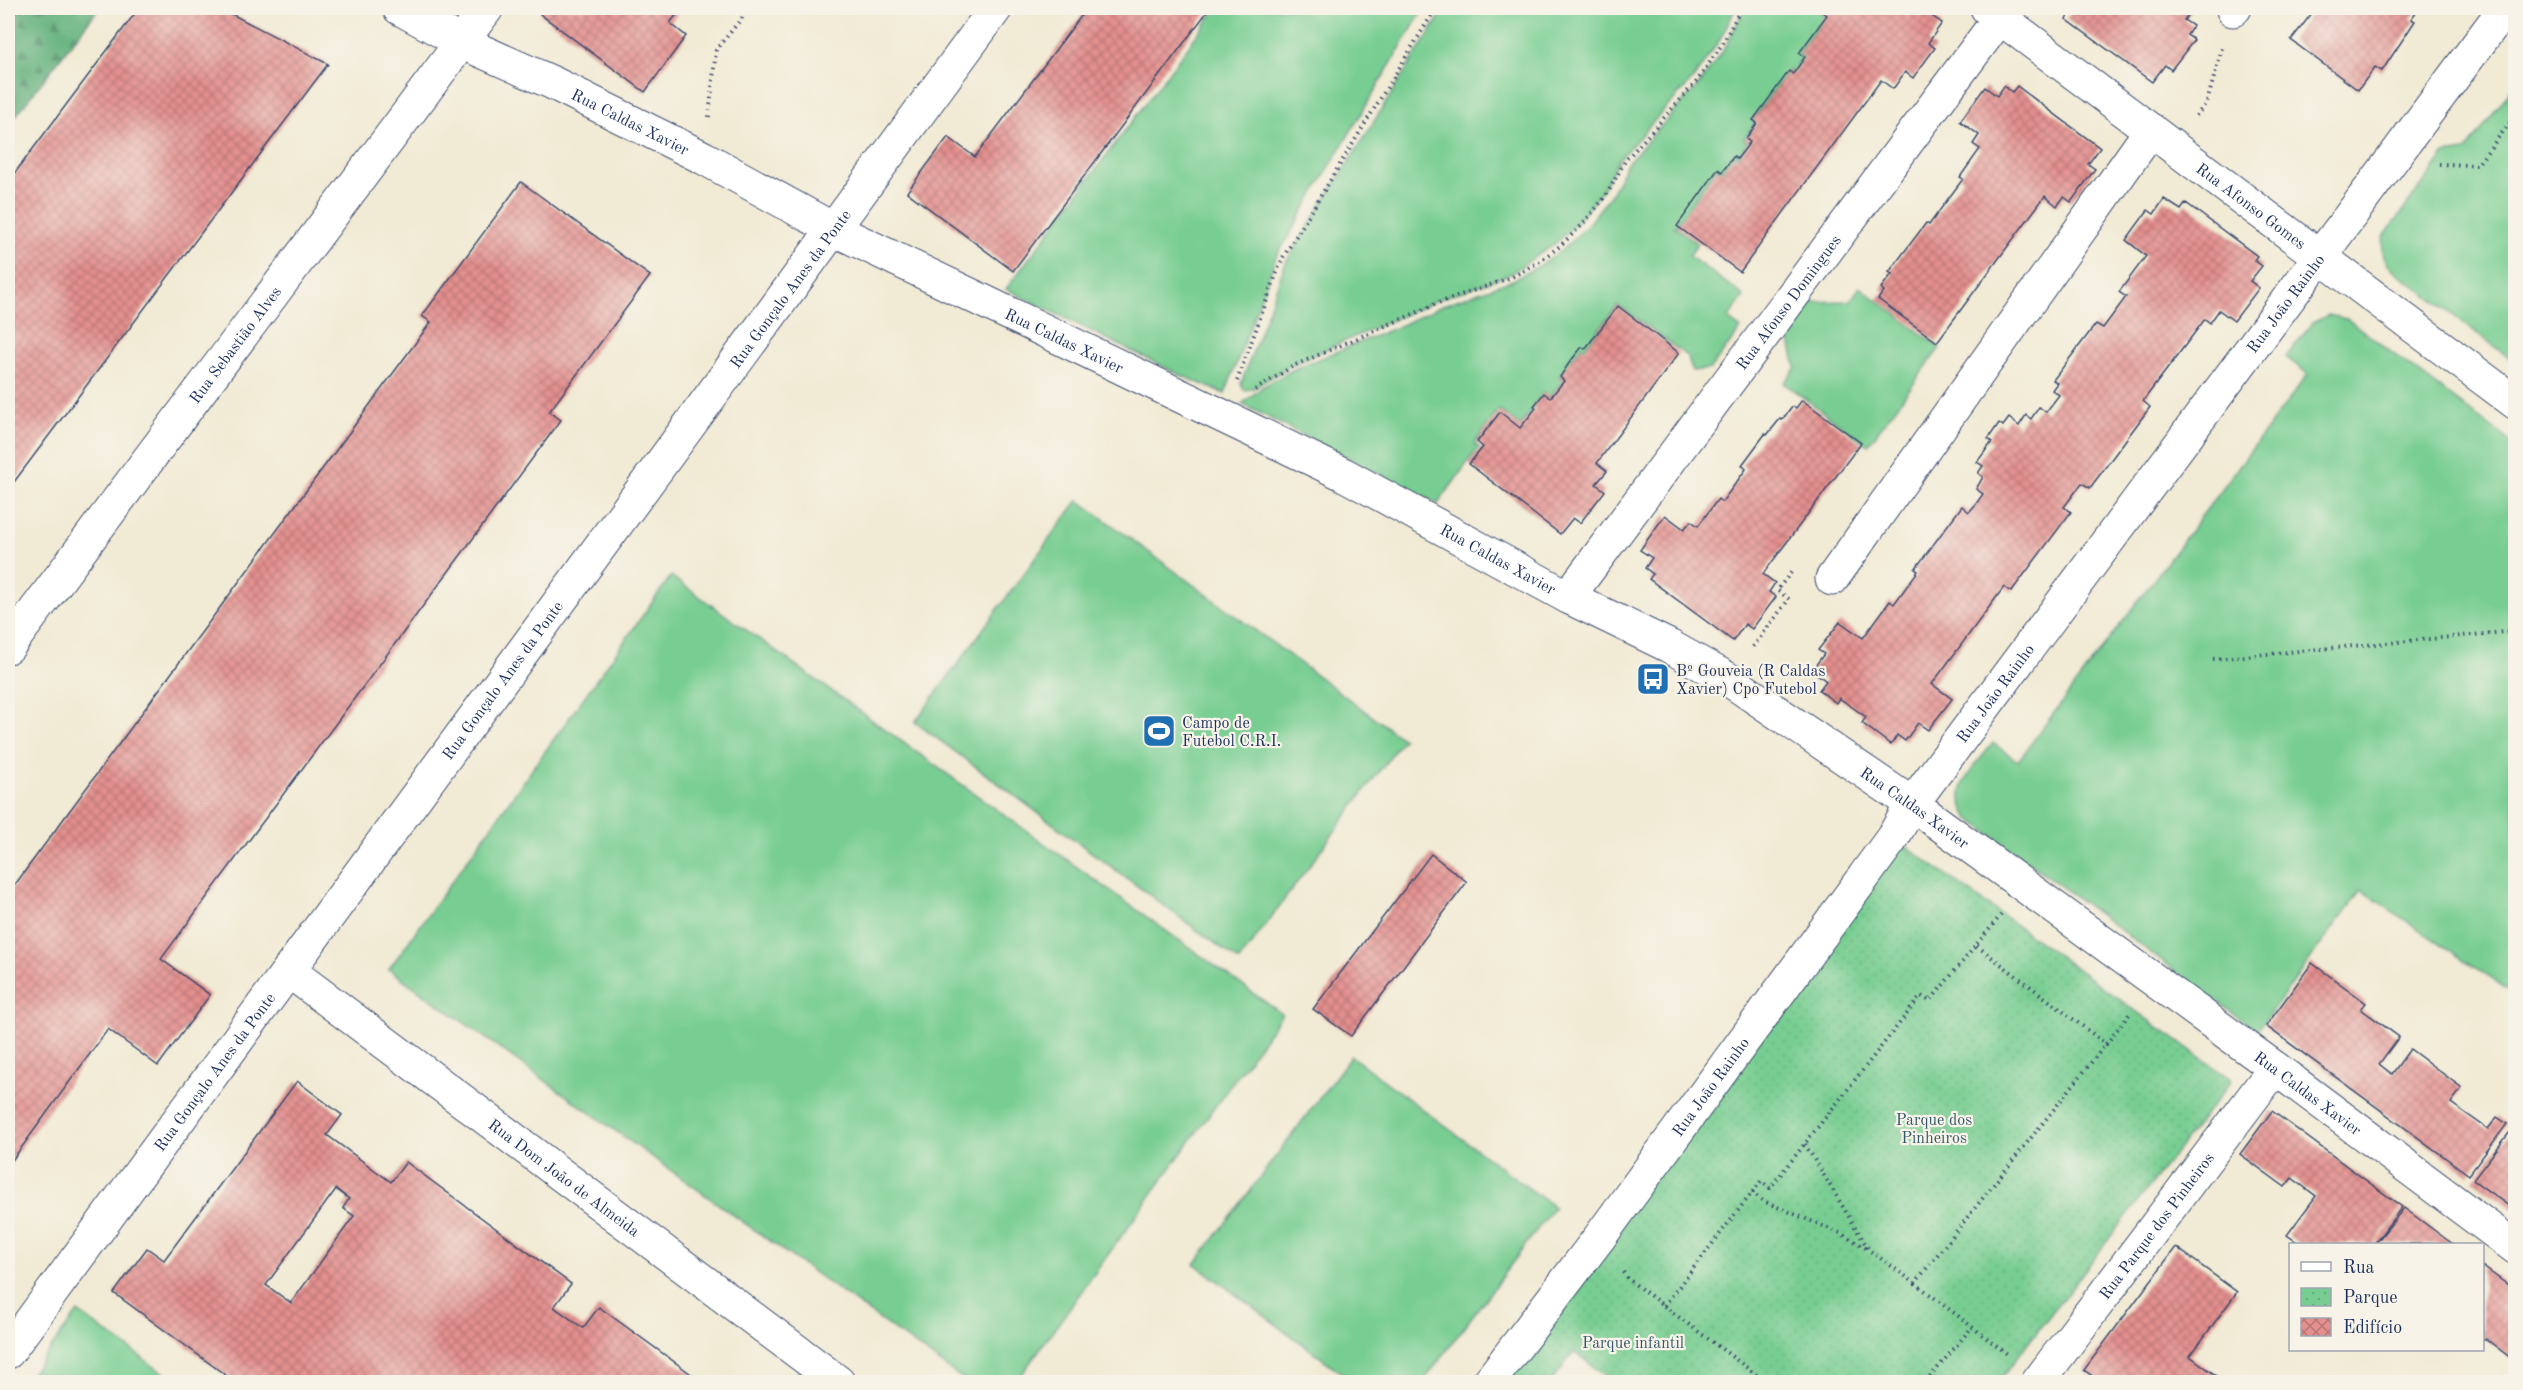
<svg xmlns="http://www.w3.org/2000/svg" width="2523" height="1390" font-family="'Old Standard TT',serif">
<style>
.grass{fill:#78ce92;stroke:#4a7e78;stroke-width:1.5}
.forest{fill:url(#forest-firs);stroke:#3e706d;stroke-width:1.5}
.park{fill:url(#park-dots);stroke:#4a7e78;stroke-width:1.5}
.building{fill:url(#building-cross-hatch);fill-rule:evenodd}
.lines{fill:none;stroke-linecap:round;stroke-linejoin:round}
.street-casing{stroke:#3b4b70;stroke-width:35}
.path{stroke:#3b4b70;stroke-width:4;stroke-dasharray:1.5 4.5;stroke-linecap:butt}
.street{stroke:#fff;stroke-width:33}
.labels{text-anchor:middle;stroke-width:4.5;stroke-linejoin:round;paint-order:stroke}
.street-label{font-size:16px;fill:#1b2f5e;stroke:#f7f3e8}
.poi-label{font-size:16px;fill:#1b2f5e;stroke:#f7f3e8;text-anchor:start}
.park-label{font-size:16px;fill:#32576b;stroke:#f7f3e8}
</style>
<defs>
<pattern id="forest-firs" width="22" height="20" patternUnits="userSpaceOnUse" patternTransform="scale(1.5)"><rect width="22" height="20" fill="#62b17c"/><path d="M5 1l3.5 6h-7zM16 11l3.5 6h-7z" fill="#509069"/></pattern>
<pattern id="park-dots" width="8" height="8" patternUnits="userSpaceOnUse" patternTransform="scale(1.5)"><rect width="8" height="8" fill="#78ce92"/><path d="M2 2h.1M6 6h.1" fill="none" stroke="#67b180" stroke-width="1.8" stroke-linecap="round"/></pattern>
<pattern id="building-cross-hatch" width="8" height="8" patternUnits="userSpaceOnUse" patternTransform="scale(1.5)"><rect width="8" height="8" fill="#e4908e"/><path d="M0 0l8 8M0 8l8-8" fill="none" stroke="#b87677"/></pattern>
</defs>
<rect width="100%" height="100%" fill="#f7f3e8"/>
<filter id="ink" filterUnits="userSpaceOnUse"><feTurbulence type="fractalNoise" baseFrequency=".0167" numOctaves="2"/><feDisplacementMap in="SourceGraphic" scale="12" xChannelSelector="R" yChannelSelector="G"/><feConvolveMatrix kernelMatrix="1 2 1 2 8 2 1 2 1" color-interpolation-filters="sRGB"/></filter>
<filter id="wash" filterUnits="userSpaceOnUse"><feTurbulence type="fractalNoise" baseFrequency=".008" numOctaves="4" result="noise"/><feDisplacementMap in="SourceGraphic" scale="24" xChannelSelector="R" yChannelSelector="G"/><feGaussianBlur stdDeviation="1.35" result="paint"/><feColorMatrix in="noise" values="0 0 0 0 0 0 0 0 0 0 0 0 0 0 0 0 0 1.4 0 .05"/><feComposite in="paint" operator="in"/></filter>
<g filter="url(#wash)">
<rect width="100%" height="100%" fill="#f1ead4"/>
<g class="grass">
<path d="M 1217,8 L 1424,8 L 1276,257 L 1225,394 L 1178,374 L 1006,289 Z"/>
<path d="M 1445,8 L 1736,8 L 1719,41 L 1693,79 L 1619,159 L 1600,193 L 1576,224 L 1556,243 L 1510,274 L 1440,299 L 1293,364 L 1252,389 L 1244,390 L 1241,384 L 1286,262 Z"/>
<path d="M 1745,8 L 1814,8 L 1825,16 L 1798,53 L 1803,57 L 1793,72 L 1789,70 L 1752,120 L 1755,123 L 1744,139 L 1748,142 L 1737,157 L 1733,154 L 1722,170 L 1717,167 L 1675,227 L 1698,244 L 1689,256 L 1744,296 L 1728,319 L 1741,329 L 1710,369 L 1692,371 L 1688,357 L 1618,305 L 1585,347 L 1581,346 L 1559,377 L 1563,381 L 1550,397 L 1543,393 L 1520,426 L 1499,410 L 1474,444 L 1479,447 L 1438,504 L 1242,404 L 1262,387 L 1294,369 L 1395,328 L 1443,305 L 1513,280 L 1539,266 L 1563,249 L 1585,228 L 1610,196 L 1627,163 L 1700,84 L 1726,45 Z"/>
<path d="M 2515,84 L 2515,362 L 2395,271 C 2383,261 2380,250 2385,235 L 2445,154 L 2466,151 Z"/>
<path d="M 1860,287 L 1940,348 L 1868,445 L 1784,383 L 1796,367 L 1787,329 L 1807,302 L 1850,301 Z"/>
<path d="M 2328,315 L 2347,319 L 2515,445 L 2515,980 L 2508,990 L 2361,890 L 2257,1031 L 1970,819 C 1946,790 1975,767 1993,743 L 2018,761 L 2308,374 L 2286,357 L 2312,323 Z"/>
<path d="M 1078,500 L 1403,739 L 1239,961 L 915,722 Z"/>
<path d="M 671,576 L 1282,1014 L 1016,1382 L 967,1382 L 389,969 Z"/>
<path d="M 1351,1056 L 1554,1207 L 1423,1382 L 1354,1382 L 1195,1264 Z"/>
<path d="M 78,1312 L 176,1382 L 25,1382 Z"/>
</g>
<path class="forest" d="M 8,8 L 99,8 L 8,126 Z"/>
<path class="park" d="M 1893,837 L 2232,1080 L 1998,1382 L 1614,1382 L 1574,1352 L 1551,1382 L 1489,1382 Z"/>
<g id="blocks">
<g class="building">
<path d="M 139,8 L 220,8 L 328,64 L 8,490 L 8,182 Z"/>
<path d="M 545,8 L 682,8 L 670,23 L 686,36 L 645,92 L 540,14 Z"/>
<path d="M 1087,8 L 1210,8 L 1013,271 L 907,192 L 948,137 L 975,157 Z"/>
<path d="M 1816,8 L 1920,8 L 1942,23 L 1928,43 L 1935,48 L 1913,78 L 1905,72 L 1893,89 L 1881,80 L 1740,272 L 1677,226 L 1718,169 L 1722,172 L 1734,156 L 1737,159 L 1744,150 L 1750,142 L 1746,139 L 1757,123 L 1753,120 L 1789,71 L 1793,74 L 1805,57 L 1799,53 L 1827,15 Z"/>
<path d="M 2061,8 L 2193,8 L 2184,20 L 2193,26 L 2187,35 L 2194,40 L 2171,70 L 2165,65 L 2152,82 L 2066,19 L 2070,14 Z"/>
<path d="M 2316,8 L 2419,8 L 2411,19 L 2415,21 L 2382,71 L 2375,67 L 2358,90 L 2291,40 Z"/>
<path d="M 2004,86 L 2012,92 L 2017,86 L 2100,148 L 2088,164 L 2095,169 L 2071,202 L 2064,197 L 2057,206 L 2045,196 L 1937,342 L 1878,299 L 1884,291 L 1881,288 L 1892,274 L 1889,272 L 1926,223 L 1929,225 L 1945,203 L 1963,179 L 1960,177 L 1980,149 L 1973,144 L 1979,135 L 1960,121 L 1985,87 L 1997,96 Z"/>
<path d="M 521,182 L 650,276 L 549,412 L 561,420 L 161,959 L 210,995 L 158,1066 L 108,1029 L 8,1166 L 8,894 L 431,322 L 422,316 Z"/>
<path d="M 2164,199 L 2181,210 L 2186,203 L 2257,256 L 2254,260 L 2262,266 L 2250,281 L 2259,288 L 2234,321 L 2219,310 L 2210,323 L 2205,319 L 2143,401 L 2150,407 L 2090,488 L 2082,483 L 2064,507 L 2071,512 L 2011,592 L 2004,587 L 1932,684 L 1952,699 L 1928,730 L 1918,723 L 1905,741 L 1897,735 L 1891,745 L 1862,723 L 1866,717 L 1839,698 L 1836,703 L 1819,690 L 1826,681 L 1812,670 L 1824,654 L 1818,650 L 1840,622 L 1863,638 L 1890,601 L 1894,604 L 1918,571 L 1915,569 L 1962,506 L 1969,512 L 1976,504 L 1983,494 L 1976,489 L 1983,477 L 1978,473 L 1983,466 L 1977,462 L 1992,442 L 1988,439 L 1999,423 L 2003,426 L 2009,418 L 2019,426 L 2026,415 L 2031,419 L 2039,407 L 2046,412 L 2059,395 L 2052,390 L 2057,383 L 2053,380 L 2096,324 L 2103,328 L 2126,297 L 2119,292 L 2146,256 L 2126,240 L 2148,210 L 2154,214 Z"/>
<path d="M 1618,306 L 1679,353 L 1597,463 L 1607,471 L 1596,484 L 1605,491 L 1580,523 L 1573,518 L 1560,534 L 1469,464 L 1483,447 L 1477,442 L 1500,412 L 1520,428 L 1536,408 L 1534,406 L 1544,393 L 1550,398 L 1564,381 L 1560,377 L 1569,363 L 1582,347 L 1585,349 Z"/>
<path d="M 1802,400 L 1861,443 L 1763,574 L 1775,583 L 1769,592 L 1776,597 L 1752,629 L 1745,624 L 1733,641 L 1649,579 L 1653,574 L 1645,568 L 1652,558 L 1640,550 L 1665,515 L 1684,529 L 1691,521 L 1698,526 L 1718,499 L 1722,502 L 1746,469 L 1742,465 L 1765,434 L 1767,435 L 1780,419 L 1782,420 L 1793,406 L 1796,408 Z"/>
<path d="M 1431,854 L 1467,882 L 1351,1036 L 1313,1009 Z"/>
<path d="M 2312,963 L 2366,1003 L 2361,1009 L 2399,1037 L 2379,1064 L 2392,1074 L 2410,1049 L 2462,1088 L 2451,1103 L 2488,1129 L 2497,1117 L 2507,1124 L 2469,1175 L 2266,1026 Z"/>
<path d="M 297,1081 L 342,1115 L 327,1135 L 391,1182 L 406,1162 L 571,1284 L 554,1307 L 583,1328 L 599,1307 L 702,1382 L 235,1382 L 114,1293 L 147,1248 L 164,1260 ZM 336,1189 L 349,1199 L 343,1208 L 354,1216 L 291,1303 L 266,1285 Z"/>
<path d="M 2272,1111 L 2402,1207 L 2374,1244 L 2300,1244 L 2287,1235 L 2316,1196 L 2292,1178 L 2285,1187 L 2240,1154 Z"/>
<path d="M 2516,1124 L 2516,1211 L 2473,1180 Z"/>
<path d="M 2404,1208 L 2446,1239 L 2453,1244 L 2375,1244 Z"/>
<path d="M 2176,1247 L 2237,1292 L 2190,1356 L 2225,1382 L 2101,1382 L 2084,1370 Z"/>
<path d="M 2482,1266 L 2516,1291 L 2516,1362 L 2486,1339 L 2482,1339 Z"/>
</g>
</g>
</g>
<g filter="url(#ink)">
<use href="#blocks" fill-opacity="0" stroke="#3b4b70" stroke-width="1.5"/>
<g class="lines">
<g class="street-casing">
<g id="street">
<path id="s1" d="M 399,8 L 461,42 L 553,83 L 704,158 L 833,229 L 1343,474 L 1568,597 L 1669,646 L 1728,679 L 1912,804 L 2275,1068 L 2516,1248"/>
<path id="s2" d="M 1987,8 L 2516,403"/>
<path d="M 2233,10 L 2235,8"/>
<path d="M 1832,579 L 2151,130"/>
<path id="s3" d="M 1568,597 L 2007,8"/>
<path id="s4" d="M 8,647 L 487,8"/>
<path id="s5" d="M 289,971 L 838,1382"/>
<path id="s6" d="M 8,1352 L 996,8"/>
<path id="s7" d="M 1489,1382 L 1599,1238 L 1893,837 L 1912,804 L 2505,8"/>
<path id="s8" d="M 2038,1382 L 2275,1068"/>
</g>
</g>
<g class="path">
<path d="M 8,14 L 25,8"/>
<path d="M 2196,116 L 2207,102 L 2223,45"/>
<path d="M 709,117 L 716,50 L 750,8"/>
<path d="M 2439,164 L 2477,165 L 2516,115"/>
<path d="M 1237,381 L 1282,259 L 1436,8"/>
<path d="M 1255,390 L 1293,366 L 1441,302 L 1512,277 L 1537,263 L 1560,246 L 1581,226 L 1606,196 L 1625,161 L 1697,81 L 1723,43 L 1741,8"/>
<path d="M 1753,647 L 1789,599 L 1777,590 L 1793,570"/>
<path d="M 2213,659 L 2516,631"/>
<path d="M 1977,946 L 2106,1044 L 2131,1012"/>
<path d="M 1805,1144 L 1869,1250 L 1915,1283 L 2106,1044"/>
<path d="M 1752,1192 L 1763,1201 L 1840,1233 L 1869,1250"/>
<path d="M 1623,1272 L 1628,1279 L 1664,1306 L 1761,1181 L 1770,1188 L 1921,996 L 1930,1001 L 2001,915"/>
<path d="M 1915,1283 L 2010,1356"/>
<path d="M 1664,1306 L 1766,1382"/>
<path d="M 1926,1382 L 1972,1327"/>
</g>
<use href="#street" class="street"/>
</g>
</g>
<defs>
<g id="bus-square" transform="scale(1.725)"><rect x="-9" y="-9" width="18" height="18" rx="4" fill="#1f6fb2" stroke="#f7f3e8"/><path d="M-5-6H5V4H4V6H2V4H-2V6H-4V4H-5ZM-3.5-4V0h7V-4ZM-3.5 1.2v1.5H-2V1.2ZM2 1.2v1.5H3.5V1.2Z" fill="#fff"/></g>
<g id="stadium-square" transform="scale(1.725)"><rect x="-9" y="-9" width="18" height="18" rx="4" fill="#1f6fb2" stroke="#f7f3e8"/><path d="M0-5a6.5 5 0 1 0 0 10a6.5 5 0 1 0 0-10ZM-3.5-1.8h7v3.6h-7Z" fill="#fff"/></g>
</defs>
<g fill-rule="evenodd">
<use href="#bus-square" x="1653" y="679"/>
<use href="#stadium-square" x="1159" y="731"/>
</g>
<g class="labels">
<g class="street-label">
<text dy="6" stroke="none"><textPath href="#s1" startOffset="258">Rua Caldas Xavier</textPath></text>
<text dy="6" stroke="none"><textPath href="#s2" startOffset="330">Rua Afonso Gomes</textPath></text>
<text dy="6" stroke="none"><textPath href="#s6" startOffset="1320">Rua Gonçalo Anes da Ponte</textPath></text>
<text dy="6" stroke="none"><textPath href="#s3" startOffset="368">Rua Afonso Domingues</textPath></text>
<text dy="6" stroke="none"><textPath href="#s7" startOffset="1341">Rua João Rainho</textPath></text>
<text dy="6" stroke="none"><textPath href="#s1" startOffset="744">Rua Caldas Xavier</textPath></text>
<text dy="6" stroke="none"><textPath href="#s4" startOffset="378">Rua Sebastião Alves</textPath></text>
<text dy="6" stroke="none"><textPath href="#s1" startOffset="1230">Rua Caldas Xavier</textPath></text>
<text dy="6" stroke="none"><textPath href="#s6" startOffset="834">Rua Gonçalo Anes da Ponte</textPath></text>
<text dy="6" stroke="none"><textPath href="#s7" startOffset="855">Rua João Rainho</textPath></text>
<text dy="6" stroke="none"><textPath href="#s1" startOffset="1716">Rua Caldas Xavier</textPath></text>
<text dy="6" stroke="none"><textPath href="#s6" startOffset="348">Rua Gonçalo Anes da Ponte</textPath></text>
<text dy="6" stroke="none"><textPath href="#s7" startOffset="369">Rua João Rainho</textPath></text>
<text dy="6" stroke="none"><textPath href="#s1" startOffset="2202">Rua Caldas Xavier</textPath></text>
<text dy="6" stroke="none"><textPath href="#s5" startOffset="344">Rua Dom João de Almeida</textPath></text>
<text dy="6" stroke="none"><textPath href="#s8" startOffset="196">Rua Parque dos Pinheiros</textPath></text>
</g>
<g class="poi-label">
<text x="1676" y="676">Bº Gouveia (R Caldas<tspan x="1676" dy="18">Xavier) Cpo Futebol</tspan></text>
<text x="1182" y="728">Campo de<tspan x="1182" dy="18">Futebol C.R.I.</tspan></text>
</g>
<g class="park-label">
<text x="1934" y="1125">Parque dos<tspan x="1934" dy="18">Pinheiros</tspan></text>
<text x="1633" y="1348">Parque infantil</text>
</g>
</g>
<rect width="2523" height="1390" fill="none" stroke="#f7f3e8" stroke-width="30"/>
<rect x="2289" y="1243" width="195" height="108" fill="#f7f3e8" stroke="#9fa5b1" stroke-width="1.5"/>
<rect x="2301" y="1262" width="30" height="9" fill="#ffffff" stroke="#9fa5b1" stroke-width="1.5"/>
<text x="2343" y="1273" font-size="18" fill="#1b2f5e">Rua</text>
<rect x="2301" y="1288" width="30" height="18" fill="url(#park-dots)" stroke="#9fa5b1" stroke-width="1.5"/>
<text x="2343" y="1303" font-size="18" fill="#1b2f5e">Parque</text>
<rect x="2301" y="1318" width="30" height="18" fill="url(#building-cross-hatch)" stroke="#9fa5b1" stroke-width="1.5"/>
<text x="2343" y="1333" font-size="18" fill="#1b2f5e">Edifício</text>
</svg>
